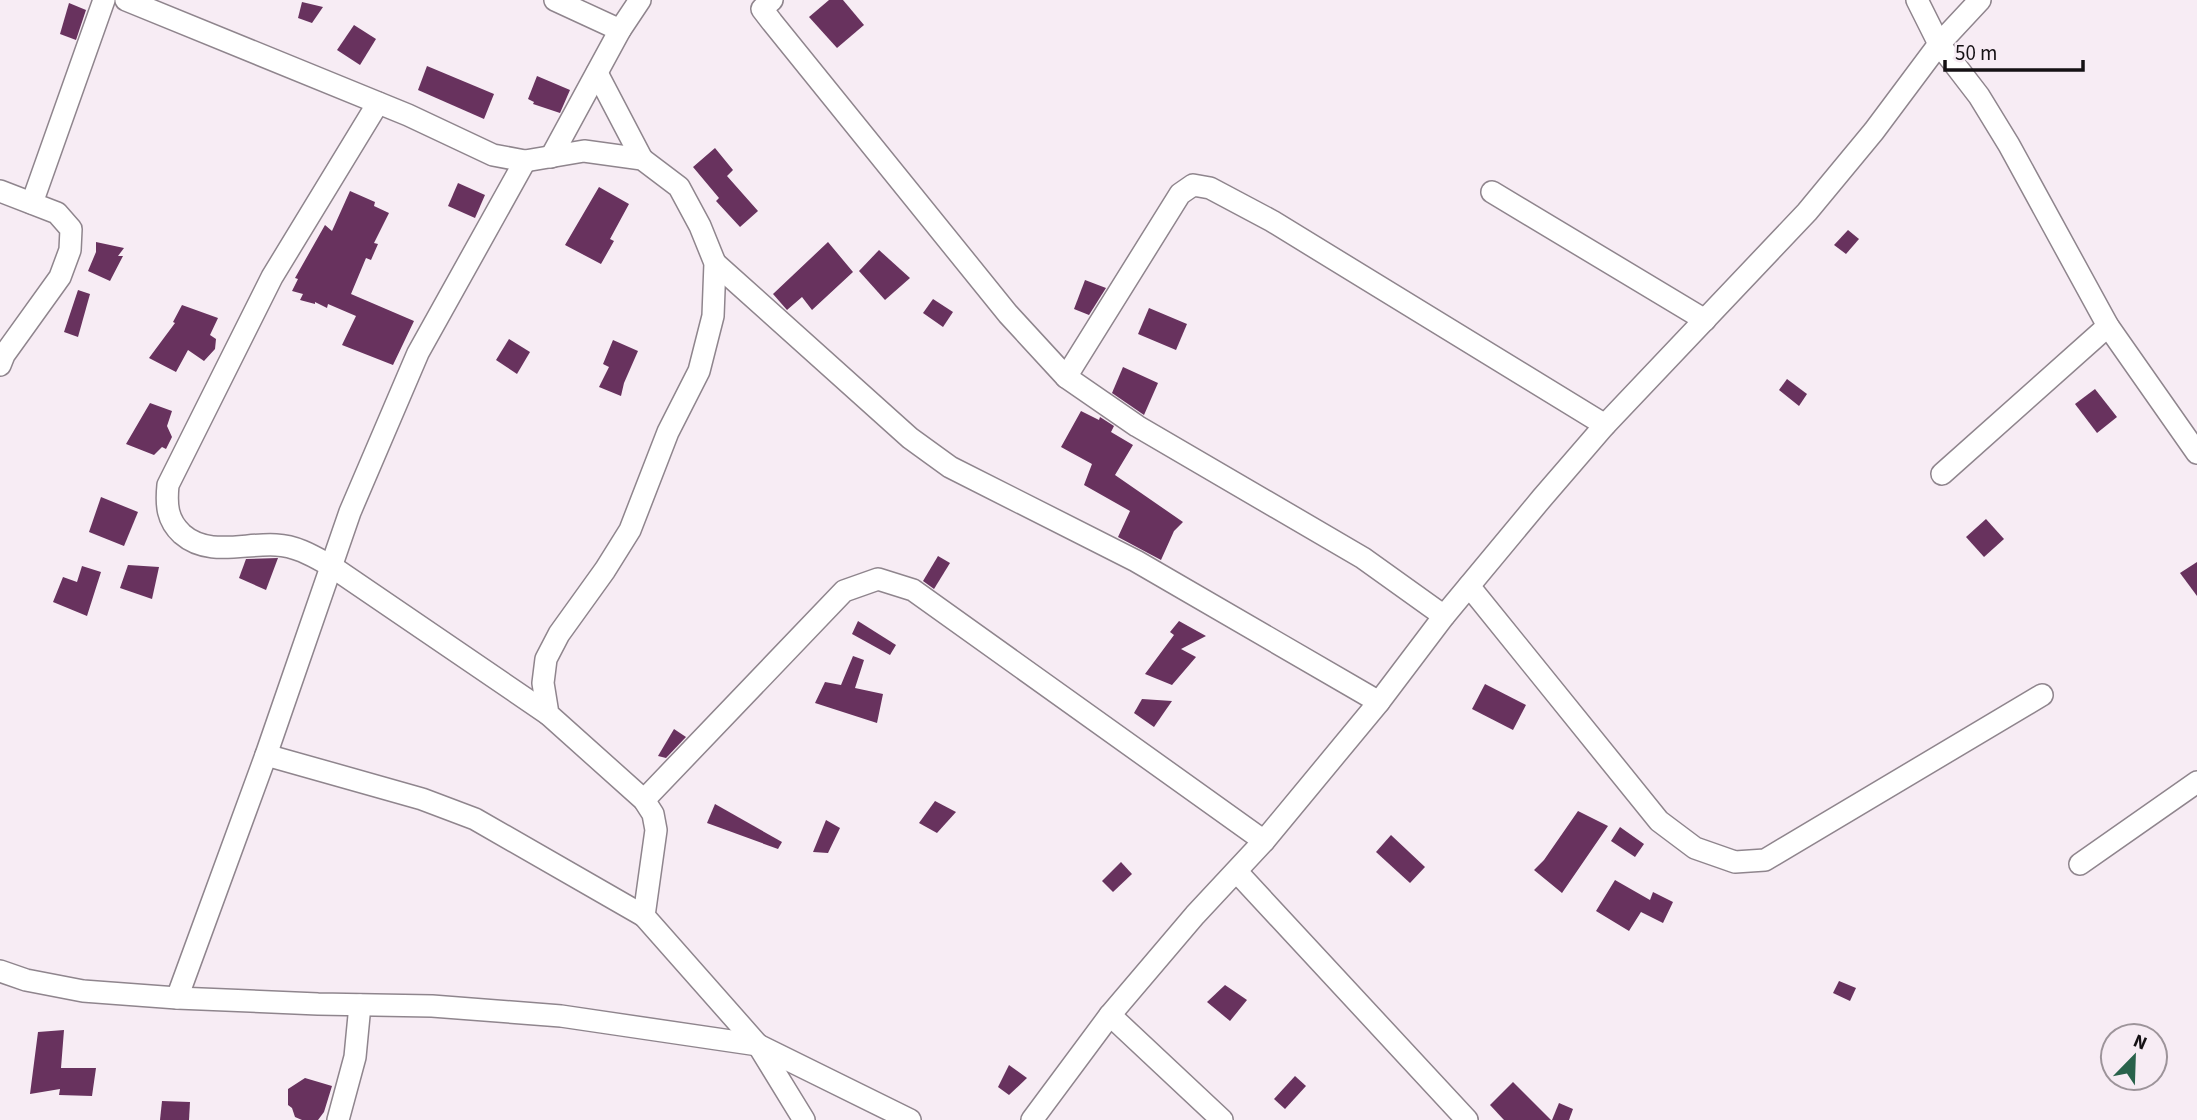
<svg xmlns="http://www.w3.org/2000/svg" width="2197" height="1120" font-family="'Source Sans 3',sans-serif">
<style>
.building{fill:#68325e}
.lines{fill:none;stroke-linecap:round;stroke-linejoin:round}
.minor-casing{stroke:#8f858d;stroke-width:24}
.minor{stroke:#fff;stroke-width:21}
</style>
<rect width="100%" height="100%" fill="#f7ecf4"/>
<g class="building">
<path d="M 829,0 L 843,0 L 864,25 L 837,48 L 809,17 Z"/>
<path d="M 302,2 L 323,7 L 312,23 L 298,18 Z"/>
<path d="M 69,3 L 86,10 L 76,40 L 60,34 Z"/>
<path d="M 354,25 L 376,39 L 360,65 L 337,50 Z"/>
<path d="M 427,66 L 494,94 L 484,119 L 418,90 Z"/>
<path d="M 537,76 L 570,90 L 560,113 L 533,104 L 534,102 L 528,99 Z"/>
<path d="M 715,148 L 733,170 L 727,176 L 758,211 L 740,227 L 716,201 L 719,198 L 693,167 Z"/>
<path d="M 458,183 L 485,195 L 475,218 L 448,206 Z"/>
<path d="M 599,187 L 629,204 L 610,239 L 614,241 L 601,264 L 565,245 Z"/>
<path d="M 350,191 L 375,202 L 374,206 L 389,213 L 374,243 L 378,244 L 371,260 L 366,258 L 351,294 L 414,321 L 393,365 L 342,345 L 356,316 L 328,304 L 327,308 L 315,302 L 315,304 L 300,300 L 303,294 L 292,291 L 298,279 L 295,278 L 325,225 L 332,231 Z"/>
<path d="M 1848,230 L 1859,239 L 1846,254 L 1834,245 Z"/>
<path d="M 96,242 L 124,248 L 118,256 L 123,256 L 110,281 L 88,271 L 96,252 Z"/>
<path d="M 828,242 L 853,272 L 812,310 L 802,297 L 787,310 L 773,294 Z"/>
<path d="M 879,250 L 910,278 L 885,300 L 859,271 Z"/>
<path d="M 1085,280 L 1106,288 L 1089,315 L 1074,309 Z"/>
<path d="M 78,290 L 90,294 L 78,337 L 64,332 Z"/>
<path d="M 933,299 L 953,312 L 943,327 L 923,313 Z"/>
<path d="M 182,305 L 218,318 L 210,335 L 216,339 L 215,349 L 204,361 L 188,350 L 176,372 L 149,358 L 175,323 L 173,322 Z"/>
<path d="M 1149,308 L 1187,324 L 1176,350 L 1138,334 Z"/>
<path d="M 509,339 L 530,352 L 517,374 L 496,360 Z"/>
<path d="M 613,340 L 638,351 L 624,383 L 621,396 L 599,387 L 609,367 L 603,364 Z"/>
<path d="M 1123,367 L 1158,383 L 1144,415 L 1112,393 Z"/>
<path d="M 1787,379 L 1807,394 L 1799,406 L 1779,390 Z"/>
<path d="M 2095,389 L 2117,417 L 2097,433 L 2075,404 Z"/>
<path d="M 150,403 L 172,411 L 167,426 L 172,437 L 166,449 L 162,447 L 154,455 L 126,444 Z"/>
<path d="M 1081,411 L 1099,420 L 1100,417 L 1114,426 L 1111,432 L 1133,445 L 1115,475 L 1183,522 L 1174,531 L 1161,560 L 1118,537 L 1130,511 L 1084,485 L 1092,464 L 1061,447 Z"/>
<path d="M 101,497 L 138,512 L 124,546 L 89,532 Z"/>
<path d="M 1986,519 L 2004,539 L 1984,557 L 1966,537 Z"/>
<path d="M 938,556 L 950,563 L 934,589 L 923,581 Z"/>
<path d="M 278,558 L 266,590 L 239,578 L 246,559 Z"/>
<path d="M 2197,562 L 2197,596 L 2180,573 Z"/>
<path d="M 128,565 L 159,567 L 152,599 L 120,588 Z"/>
<path d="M 82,566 L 101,572 L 87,616 L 53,602 L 63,577 L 77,582 Z"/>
<path d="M 858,621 L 896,645 L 890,655 L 852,634 Z"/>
<path d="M 1179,621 L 1206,636 L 1181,649 L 1196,657 L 1172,685 L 1145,674 L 1174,635 L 1170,632 Z"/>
<path d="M 853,656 L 864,660 L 855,688 L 883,694 L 877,723 L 815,703 L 825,682 L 841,685 Z"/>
<path d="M 1485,684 L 1526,705 L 1513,730 L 1472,709 Z"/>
<path d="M 1142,699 L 1172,701 L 1154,727 L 1134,713 Z"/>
<path d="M 674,729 L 686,737 L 666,758 L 658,756 Z"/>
<path d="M 935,801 L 956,812 L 937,833 L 919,823 Z"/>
<path d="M 715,804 L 782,842 L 778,849 L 707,823 Z"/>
<path d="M 1578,811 L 1608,826 L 1562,893 L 1534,870 L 1544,860 Z"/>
<path d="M 826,820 L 840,828 L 828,853 L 813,852 Z"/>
<path d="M 1620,827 L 1644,844 L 1635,857 L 1611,841 Z"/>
<path d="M 1391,835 L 1425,867 L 1410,883 L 1376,852 Z"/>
<path d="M 1121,862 L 1132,874 L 1113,892 L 1102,881 Z"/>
<path d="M 1615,880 L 1650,900 L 1653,892 L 1673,902 L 1663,923 L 1641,912 L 1629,931 L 1596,911 Z"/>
<path d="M 1839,981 L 1856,988 L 1850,1001 L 1833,993 Z"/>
<path d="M 1225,985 L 1247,1000 L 1230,1021 L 1207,1002 Z"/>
<path d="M 64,1030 L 61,1068 L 96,1068 L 92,1096 L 59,1095 L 60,1089 L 30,1094 L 38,1032 Z"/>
<path d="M 1009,1065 L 1027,1078 L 1009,1095 L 998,1087 Z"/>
<path d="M 1295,1076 L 1306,1086 L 1285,1109 L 1274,1099 Z"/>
<path d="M 305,1078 L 332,1086 L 324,1112 L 318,1120 L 302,1120 L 295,1117 L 292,1108 L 288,1105 L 288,1089 Z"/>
<path d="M 1513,1082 L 1551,1120 L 1504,1120 L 1490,1105 Z"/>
<path d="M 162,1101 L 190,1102 L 189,1120 L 160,1120 Z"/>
<path d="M 1559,1103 L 1573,1109 L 1569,1120 L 1552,1120 Z"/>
</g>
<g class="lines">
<g class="minor-casing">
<g id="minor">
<path d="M 126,0 L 408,115 L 493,155 L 525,161 L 584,151 L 642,159 L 679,187 L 700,226 L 715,263 L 713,316 L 699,371 L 668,432 L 630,530 L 605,570 L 559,634 L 546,659 L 543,683 L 548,714 L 644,800 L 653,814 L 656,830 L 644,916 L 758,1045 L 804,1120"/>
<path d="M 555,0 L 620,30"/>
<path d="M 772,0 L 762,9 L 772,22 L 1008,314 L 1066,377 L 1137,426 L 1363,558 L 1444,616"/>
<path d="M 1917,0 L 1939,44 L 1979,96 L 2009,145 L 2108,326 L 2197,453"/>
<path d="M 597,73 L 642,159"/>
<path d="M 378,103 L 272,277 L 168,485 C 166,505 167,520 182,534 C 208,557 244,543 276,545 C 297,546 313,556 331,566 L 548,714"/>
<path d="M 551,157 L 620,30 L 640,0"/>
<path d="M 0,191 L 57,213 L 71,229 L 70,250 L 60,277 L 4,355 L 0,365"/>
<path d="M 1492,192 L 1705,320"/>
<path d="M 32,203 L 104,0"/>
<path d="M 715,263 L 910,438 L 950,467 L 1136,561 L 1379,702"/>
<path d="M 1066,377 L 1180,194 L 1193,185 L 1210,188 L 1272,221 L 1605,425"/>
<path d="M 1942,474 L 2108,326"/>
<path d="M 1469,586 L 1659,821 L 1695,848 L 1735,862 L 1765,860 L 2042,695"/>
<path d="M 266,755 L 422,799 L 475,819 L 644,916"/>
<path d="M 644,800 L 844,591 L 878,579 L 913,590 L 1264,841"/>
<path d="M 2080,864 L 2197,782"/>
<path d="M 1237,872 L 1467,1120"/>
<path d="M 0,971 L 26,980 L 83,991 L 177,998 L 318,1004 L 432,1006 L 561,1016 L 758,1045 L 910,1120"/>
<path d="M 177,998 L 266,755 L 350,512 L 418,353 L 525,161"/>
<path d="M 1110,1015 L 1222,1120"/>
<path d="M 338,1120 L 355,1057 L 360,1005"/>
<path d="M 1032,1120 L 1110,1015 L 1195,915 L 1264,841 L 1379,702 L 1444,616 L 1542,498 L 1605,425 L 1807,212 L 1874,131 L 1939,44 L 1980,0"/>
</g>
</g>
<use href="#minor" class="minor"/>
</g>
<g transform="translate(2134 1057) rotate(23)"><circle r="33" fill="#f7ecf4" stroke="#9d949a" stroke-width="2"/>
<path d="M0-5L12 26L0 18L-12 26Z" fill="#29624b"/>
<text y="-10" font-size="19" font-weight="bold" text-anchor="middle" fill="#151114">N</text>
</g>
<path d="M1945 60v10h138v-10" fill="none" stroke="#151114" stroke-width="3.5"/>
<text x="1955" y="60" font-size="21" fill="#151114" stroke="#f7ecf4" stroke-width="5" paint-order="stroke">50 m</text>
</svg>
